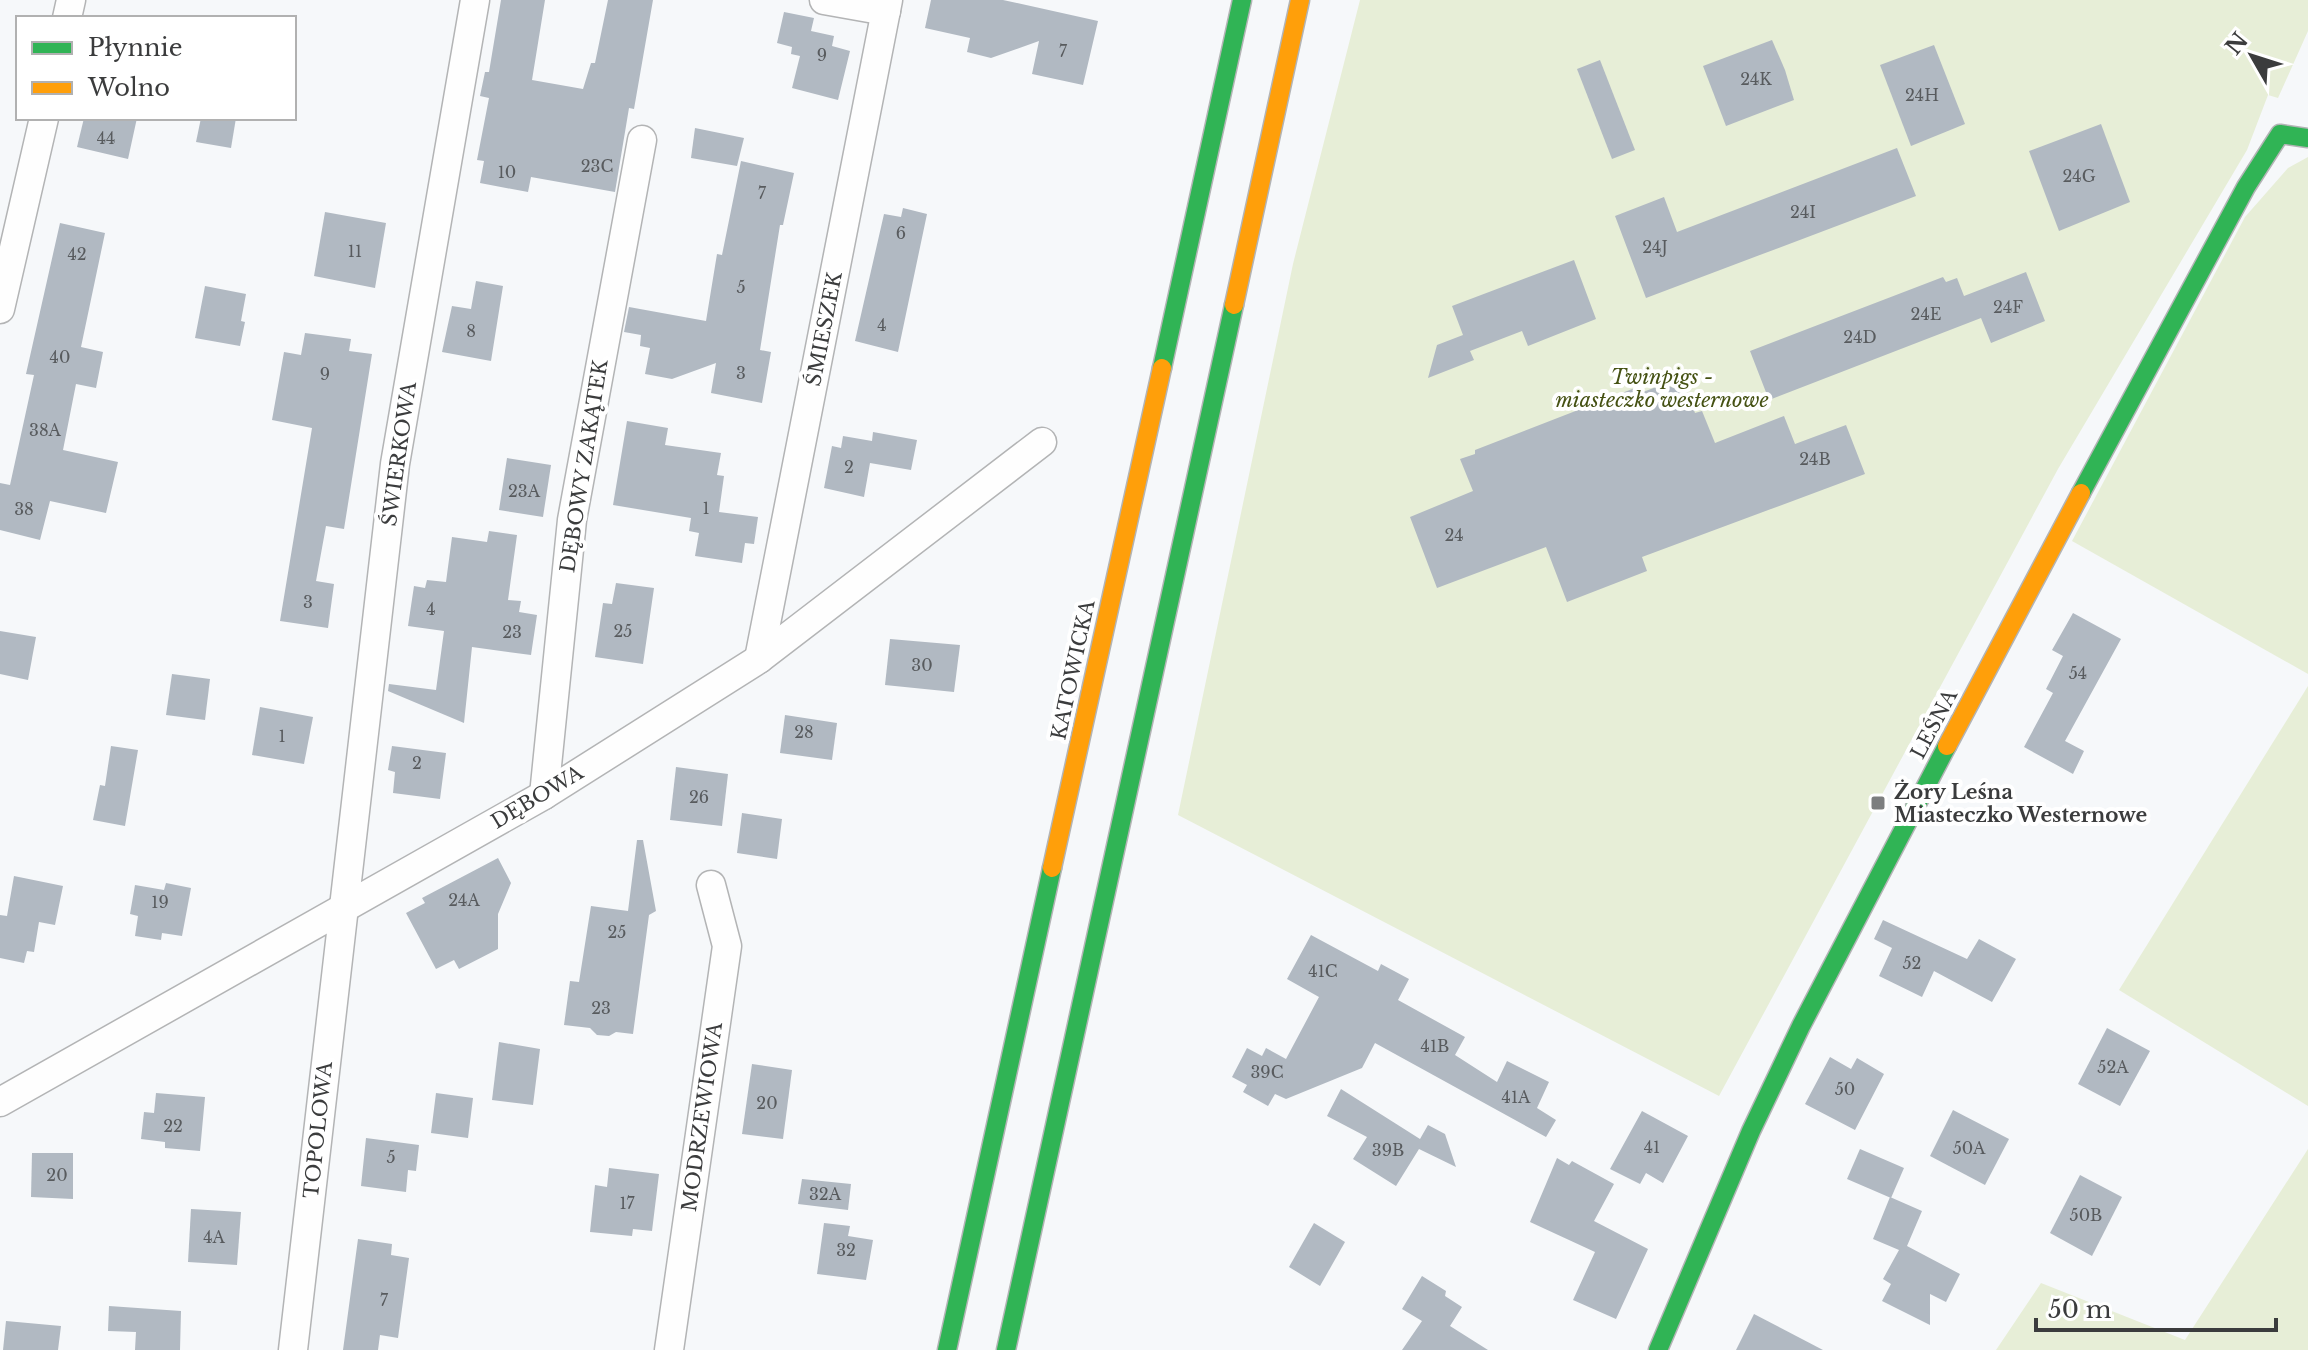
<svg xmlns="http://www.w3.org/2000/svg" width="2308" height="1350" font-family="'Libre Baskerville',serif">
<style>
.green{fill:#e7eed7}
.building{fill:#b1b9c2}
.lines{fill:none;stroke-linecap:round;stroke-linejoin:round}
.street-casing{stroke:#b3b4b5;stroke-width:31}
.fast-casing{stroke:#b3b4b5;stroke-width:21}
.slow-casing{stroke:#b3b4b5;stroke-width:21}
.street{stroke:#fefefe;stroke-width:28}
.fast{stroke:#30b455;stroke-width:18}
.slow{stroke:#ff9f0a;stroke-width:18}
.poi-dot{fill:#7c7e7f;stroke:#fff;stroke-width:3}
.labels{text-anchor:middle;stroke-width:8;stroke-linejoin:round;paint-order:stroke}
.number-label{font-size:16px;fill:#585b5e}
.street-label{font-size:20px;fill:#3b3c3d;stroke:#fff}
.park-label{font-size:20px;font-style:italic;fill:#455113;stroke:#fff}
.poi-label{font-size:20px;font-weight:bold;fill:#3b3c3d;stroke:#fff;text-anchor:start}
</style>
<rect width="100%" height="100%" fill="#f6f8fa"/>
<g class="green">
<path d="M 1360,0 L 2308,0 L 2308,31 L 2278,98 L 2268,95 L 2247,150 L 2058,469 L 1719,1096 L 1178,815 L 1293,264 Z"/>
<path d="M 2308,157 L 2308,674 L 2072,541 L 2245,217 L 2288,168 Z"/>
<path d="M 2308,686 L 2308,1106 L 2119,990 Z"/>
<path d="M 2308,1149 L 2308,1350 L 1996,1350 L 2041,1283 L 2185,1340 Z"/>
</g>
<g class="building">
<path d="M 501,0 L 545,0 L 532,80 L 583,89 L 591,63 L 595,63 L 608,0 L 653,0 L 634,109 L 629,108 L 615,192 L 531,177 L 528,192 L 480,183 L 484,161 L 477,160 L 489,98 L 480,96 L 485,72 L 489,72 Z"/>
<path d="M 931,0 L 1003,0 L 1098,21 L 1083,85 L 1032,74 L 1039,41 L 991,58 L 967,52 L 970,38 L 925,28 Z"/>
<path d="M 784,12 L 814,18 L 811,31 L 834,36 L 832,46 L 850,51 L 838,100 L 792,88 L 800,56 L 791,54 L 792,47 L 777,43 Z"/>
<path d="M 1772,40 L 1785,70 L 1794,100 L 1726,126 L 1703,66 Z"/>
<path d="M 1934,45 L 1965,124 L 1911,146 L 1880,65 Z"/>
<path d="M 1600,60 L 1635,150 L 1612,159 L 1577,69 Z"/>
<path d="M 84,118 L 137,118 L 128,159 L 77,147 Z"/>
<path d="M 201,118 L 236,118 L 231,148 L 196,142 Z"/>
<path d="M 2101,124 L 2130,202 L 2059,231 L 2029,151 Z"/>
<path d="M 695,128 L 744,138 L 737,166 L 691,158 Z"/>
<path d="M 1897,148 L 1916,196 L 1646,298 L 1615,216 L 1664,197 L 1677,232 Z"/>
<path d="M 741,161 L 794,173 L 783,225 L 780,225 L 760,350 L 771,352 L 762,403 L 711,393 L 716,363 L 672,379 L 645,374 L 650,348 L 640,346 L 641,335 L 624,332 L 629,307 L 706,321 L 717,254 L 722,255 Z"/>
<path d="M 903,208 L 927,214 L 898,352 L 855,341 L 884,214 L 901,217 Z"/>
<path d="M 325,212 L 386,223 L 375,288 L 314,276 Z"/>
<path d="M 60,223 L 105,233 L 81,347 L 103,352 L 96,388 L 76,384 L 63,450 L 118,462 L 106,513 L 50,501 L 40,540 L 0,530 L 0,483 L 10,485 L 34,375 L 26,374 Z"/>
<path d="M 1574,260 L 1596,319 L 1528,346 L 1522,331 L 1470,351 L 1474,360 L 1428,378 L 1437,345 L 1463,335 L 1452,306 Z"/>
<path d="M 2026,272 L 2045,321 L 1991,343 L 1981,318 L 1769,400 L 1750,351 L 1943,277 L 1946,282 L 1957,278 L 1964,296 Z"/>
<path d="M 476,281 L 503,286 L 491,361 L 442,352 L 452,306 L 471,309 Z"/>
<path d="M 205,286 L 246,294 L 241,321 L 245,322 L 240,346 L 195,338 Z"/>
<path d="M 305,333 L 351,339 L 349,351 L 372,354 L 344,529 L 326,526 L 316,581 L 334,584 L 328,628 L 280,621 L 312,428 L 272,420 L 284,352 L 301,355 Z"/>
<path d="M 1664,384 L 1688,394 L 1695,413 L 1702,411 L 1715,443 L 1784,416 L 1795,444 L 1846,425 L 1865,474 L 1642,557 L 1647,571 L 1567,602 L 1546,547 L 1437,588 L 1410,517 L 1473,491 L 1460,459 L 1475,454 L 1475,450 L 1640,386 L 1643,392 Z"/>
<path d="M 627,421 L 668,428 L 665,445 L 721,453 L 717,475 L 724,476 L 719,512 L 758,517 L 754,544 L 745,543 L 742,563 L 695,556 L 699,533 L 689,531 L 691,518 L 613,505 Z"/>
<path d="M 873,432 L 917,440 L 911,470 L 870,463 L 864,497 L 824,488 L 832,446 L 841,448 L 843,436 L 872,441 Z"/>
<path d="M 507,458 L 551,465 L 543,517 L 499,510 Z"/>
<path d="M 489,531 L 517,535 L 508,600 L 521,601 L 519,612 L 537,615 L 531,655 L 472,647 L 464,723 L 388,691 L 389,684 L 436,690 L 444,631 L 408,626 L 414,586 L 425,588 L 427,580 L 446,582 L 452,537 L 487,542 Z"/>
<path d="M 616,583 L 654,588 L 643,664 L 595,657 L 603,603 L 612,604 Z"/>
<path d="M 2073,613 L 2121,639 L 2065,741 L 2084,751 L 2073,774 L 2024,747 L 2053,693 L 2046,689 L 2063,656 L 2052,650 Z"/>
<path d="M 0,631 L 36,637 L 28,680 L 0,674 Z"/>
<path d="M 890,639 L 960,645 L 954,692 L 885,685 Z"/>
<path d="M 172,674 L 210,679 L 205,720 L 166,715 Z"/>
<path d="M 260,707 L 313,717 L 304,764 L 252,755 Z"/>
<path d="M 785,715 L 837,723 L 832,760 L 780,753 Z"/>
<path d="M 111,746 L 138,750 L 125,826 L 93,820 L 100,785 L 105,786 Z"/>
<path d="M 392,746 L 446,753 L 440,799 L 393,793 L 395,772 L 388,770 Z"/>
<path d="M 676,767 L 728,774 L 722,826 L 670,820 Z"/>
<path d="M 742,813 L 782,819 L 777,859 L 737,853 Z"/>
<path d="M 637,840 L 643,840 L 656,911 L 649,915 L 633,1034 L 616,1032 L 609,1036 L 597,1035 L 590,1028 L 564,1025 L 570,981 L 579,982 L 591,906 L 628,911 Z"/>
<path d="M 498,858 L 511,883 L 498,914 L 498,949 L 459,969 L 454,960 L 436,969 L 406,913 L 425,903 L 422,898 Z"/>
<path d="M 14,876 L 63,886 L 55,925 L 39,922 L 34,952 L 27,951 L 24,963 L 0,958 L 0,915 L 7,916 Z"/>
<path d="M 166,883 L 191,888 L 182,936 L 162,933 L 161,940 L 135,936 L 138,916 L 130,914 L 135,885 L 164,890 Z"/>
<path d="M 1883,920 L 1967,959 L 1979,939 L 2016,959 L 1992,1002 L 1934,971 L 1922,997 L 1879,976 L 1892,948 L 1874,939 Z"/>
<path d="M 1311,935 L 1378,971 L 1381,964 L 1409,979 L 1398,1000 L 1465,1037 L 1455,1055 L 1497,1082 L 1507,1061 L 1549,1082 L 1537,1108 L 1556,1120 L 1546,1137 L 1375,1043 L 1362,1068 L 1286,1099 L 1275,1094 L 1268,1106 L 1243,1092 L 1247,1085 L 1232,1077 L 1247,1048 L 1262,1056 L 1266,1048 L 1286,1059 L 1319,997 L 1287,979 Z"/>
<path d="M 2107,1028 L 2150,1051 L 2120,1106 L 2078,1084 Z"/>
<path d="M 499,1042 L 540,1049 L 533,1105 L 492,1100 Z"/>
<path d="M 1830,1057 L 1851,1069 L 1857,1058 L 1884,1074 L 1855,1130 L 1805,1104 Z"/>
<path d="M 752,1064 L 792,1070 L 783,1139 L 742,1134 Z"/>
<path d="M 1341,1089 L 1420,1139 L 1428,1125 L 1445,1134 L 1456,1167 L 1419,1149 L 1396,1186 L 1353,1159 L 1367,1137 L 1327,1116 Z"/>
<path d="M 156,1093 L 205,1097 L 200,1151 L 165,1148 L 165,1142 L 141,1139 L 144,1112 L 154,1113 Z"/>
<path d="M 436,1093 L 473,1098 L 468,1138 L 431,1133 Z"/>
<path d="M 1953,1110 L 2009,1139 L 1985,1185 L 1930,1156 Z"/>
<path d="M 1642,1111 L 1688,1136 L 1663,1183 L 1646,1173 L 1640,1184 L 1610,1169 Z"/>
<path d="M 366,1138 L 419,1145 L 416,1171 L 408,1170 L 406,1192 L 361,1186 Z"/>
<path d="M 1860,1149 L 1904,1168 L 1891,1198 L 1847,1179 Z"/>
<path d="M 32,1153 L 73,1153 L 73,1199 L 31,1197 Z"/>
<path d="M 1557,1158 L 1569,1165 L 1572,1161 L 1614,1184 L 1594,1221 L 1648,1249 L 1616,1319 L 1573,1300 L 1595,1252 L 1530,1222 Z"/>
<path d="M 609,1168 L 659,1174 L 652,1231 L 633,1229 L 632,1236 L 590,1232 L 595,1185 L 607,1187 Z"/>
<path d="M 2080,1175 L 2122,1197 L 2092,1256 L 2050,1233 Z"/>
<path d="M 802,1179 L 851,1184 L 848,1210 L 798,1204 Z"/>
<path d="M 1890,1197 L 1922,1211 L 1907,1246 L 1960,1274 L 1946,1302 L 1930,1294 L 1930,1325 L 1882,1301 L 1891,1284 L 1883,1279 L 1899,1250 L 1873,1239 Z"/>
<path d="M 191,1209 L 241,1212 L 237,1265 L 188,1262 Z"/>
<path d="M 824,1223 L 850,1226 L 848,1236 L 873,1240 L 866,1280 L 817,1274 Z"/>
<path d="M 1314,1223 L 1345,1242 L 1320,1286 L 1289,1267 Z"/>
<path d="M 358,1239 L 392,1244 L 391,1255 L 409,1258 L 398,1338 L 380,1335 L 378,1350 L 343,1350 Z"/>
<path d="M 1422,1276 L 1446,1291 L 1445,1296 L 1462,1307 L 1450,1326 L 1488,1350 L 1402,1350 L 1422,1321 L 1402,1309 Z"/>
<path d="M 109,1306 L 181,1311 L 180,1350 L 135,1350 L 136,1332 L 108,1331 Z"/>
<path d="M 1754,1314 L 1823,1350 L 1736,1350 Z"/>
<path d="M 6,1321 L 61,1326 L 58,1350 L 3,1350 Z"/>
</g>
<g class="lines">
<g class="street-casing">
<g id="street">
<path d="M 824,0 L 886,11"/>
<path d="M 67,18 L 71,0"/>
<path d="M 0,309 L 44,118"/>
<path d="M 759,659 L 888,0"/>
<path d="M 544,795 L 572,520 L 642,140"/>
<path d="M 0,1102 L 544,795 L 759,659 L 1042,442"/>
<path d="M 293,1350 L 395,464 L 475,0"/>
<path d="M 669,1350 L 727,946 L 711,885"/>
</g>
</g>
<g class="fast-casing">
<g id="fast">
<path d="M 1162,368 L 1242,0"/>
<path d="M 2081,493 L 2246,187 L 2280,134 L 2308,138"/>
<path d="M 947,1350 L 1052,868"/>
<path d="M 1006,1350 L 1234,305"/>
<path d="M 1658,1350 L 1751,1131 L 1801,1026 L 1947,746"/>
</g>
</g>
<g class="slow-casing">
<g id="slow">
<path d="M 1234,305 L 1300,0"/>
<path d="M 1947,746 L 2081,493"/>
<path d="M 1052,868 L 1162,368"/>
</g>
</g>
<use href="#street" class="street"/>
<use href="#fast" class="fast"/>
<use href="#slow" class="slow"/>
</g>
<rect class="poi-dot" x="1870" y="795" width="16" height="16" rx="4"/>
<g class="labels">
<g class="number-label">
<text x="1063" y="57">7</text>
<text x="822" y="61">9</text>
<text x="1756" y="85">24K</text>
<text x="1922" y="101">24H</text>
<text x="106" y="144">44</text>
<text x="597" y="172">23C</text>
<text x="507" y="178">10</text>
<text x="2079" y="182">24G</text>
<text x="762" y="199">7</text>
<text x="1803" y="218">24I</text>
<text x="901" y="239">6</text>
<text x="1655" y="253">24J</text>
<text x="355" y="257">11</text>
<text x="77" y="260">42</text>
<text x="741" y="293">5</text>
<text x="2008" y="313">24F</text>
<text x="1926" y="320">24E</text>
<text x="882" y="331">4</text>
<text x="471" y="337">8</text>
<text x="1860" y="343">24D</text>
<text x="60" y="363">40</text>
<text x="741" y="379">3</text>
<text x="325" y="380">9</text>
<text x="45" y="436">38A</text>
<text x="1815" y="465">24B</text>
<text x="849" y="473">2</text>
<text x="524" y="497">23A</text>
<text x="706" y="514">1</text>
<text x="24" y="515">38</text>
<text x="1454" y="541">24</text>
<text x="308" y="608">3</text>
<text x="431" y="615">4</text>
<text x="623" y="637">25</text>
<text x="512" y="638">23</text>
<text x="922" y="671">30</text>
<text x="2078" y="679">54</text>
<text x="804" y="738">28</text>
<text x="282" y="742">1</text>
<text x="417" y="769">2</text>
<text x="699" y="803">26</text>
<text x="464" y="906">24A</text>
<text x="160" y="908">19</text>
<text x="617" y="938">25</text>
<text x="1912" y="969">52</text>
<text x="1323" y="977">41C</text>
<text x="601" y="1014">23</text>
<text x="1435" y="1052">41B</text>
<text x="2113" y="1073">52A</text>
<text x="1267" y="1078">39C</text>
<text x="1845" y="1095">50</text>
<text x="1516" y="1103">41A</text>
<text x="767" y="1109">20</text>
<text x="173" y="1132">22</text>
<text x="1652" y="1153">41</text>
<text x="1969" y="1154">50A</text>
<text x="1388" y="1156">39B</text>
<text x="391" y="1163">5</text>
<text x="57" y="1181">20</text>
<text x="825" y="1200">32A</text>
<text x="627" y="1209">17</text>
<text x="2086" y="1221">50B</text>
<text x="214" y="1243">4A</text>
<text x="846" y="1256">32</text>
<text x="384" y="1306">7</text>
</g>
<g class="street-label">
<text transform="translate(824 329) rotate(-79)" y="7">ŚMIESZEK</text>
<text transform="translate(399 454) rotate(-82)" y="7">ŚWIERKOWA</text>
<text transform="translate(584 466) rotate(-81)" y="7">DĘBOWY ZAKĄTEK</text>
<text transform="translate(1073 670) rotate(-78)" y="7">KATOWICKA</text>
<text transform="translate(1934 724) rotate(-62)" y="7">LEŚNA</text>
<text transform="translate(537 797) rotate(-31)" y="7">DĘBOWA</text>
<text transform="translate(702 1117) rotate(-82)" y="7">MODRZEWIOWA</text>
<text transform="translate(318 1130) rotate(-84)" y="7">TOPOLOWA</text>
</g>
<g class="park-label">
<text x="1662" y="384">Twinpigs -<tspan x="1662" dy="23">miasteczko westernowe</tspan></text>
</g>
<g class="poi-label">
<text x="1894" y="799">Żory Leśna<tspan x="1894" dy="23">Miasteczko Westernowe</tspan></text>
</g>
</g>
<rect x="16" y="16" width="280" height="104" fill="#ffffff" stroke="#b1b1b1" stroke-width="2"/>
<rect x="32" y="42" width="40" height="12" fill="#30b455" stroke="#b1b1b1" stroke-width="2"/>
<text x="88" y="56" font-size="24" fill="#3b3c3d">Płynnie</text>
<rect x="32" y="82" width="40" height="12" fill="#ff9f0a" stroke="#b1b1b1" stroke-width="2"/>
<text x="88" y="96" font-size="24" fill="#3b3c3d">Wolno</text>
<g transform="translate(2252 56) rotate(309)" stroke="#ffffff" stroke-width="6" paint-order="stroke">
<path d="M0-6L14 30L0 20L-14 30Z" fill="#3b3c3d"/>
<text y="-12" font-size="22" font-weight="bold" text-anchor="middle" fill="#3b3c3d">N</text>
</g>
<path d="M2036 1318v12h240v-12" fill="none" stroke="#3b3c3d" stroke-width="4"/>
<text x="2048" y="1318" font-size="24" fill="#3b3c3d" stroke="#ffffff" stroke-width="6" paint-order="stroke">50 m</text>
</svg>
